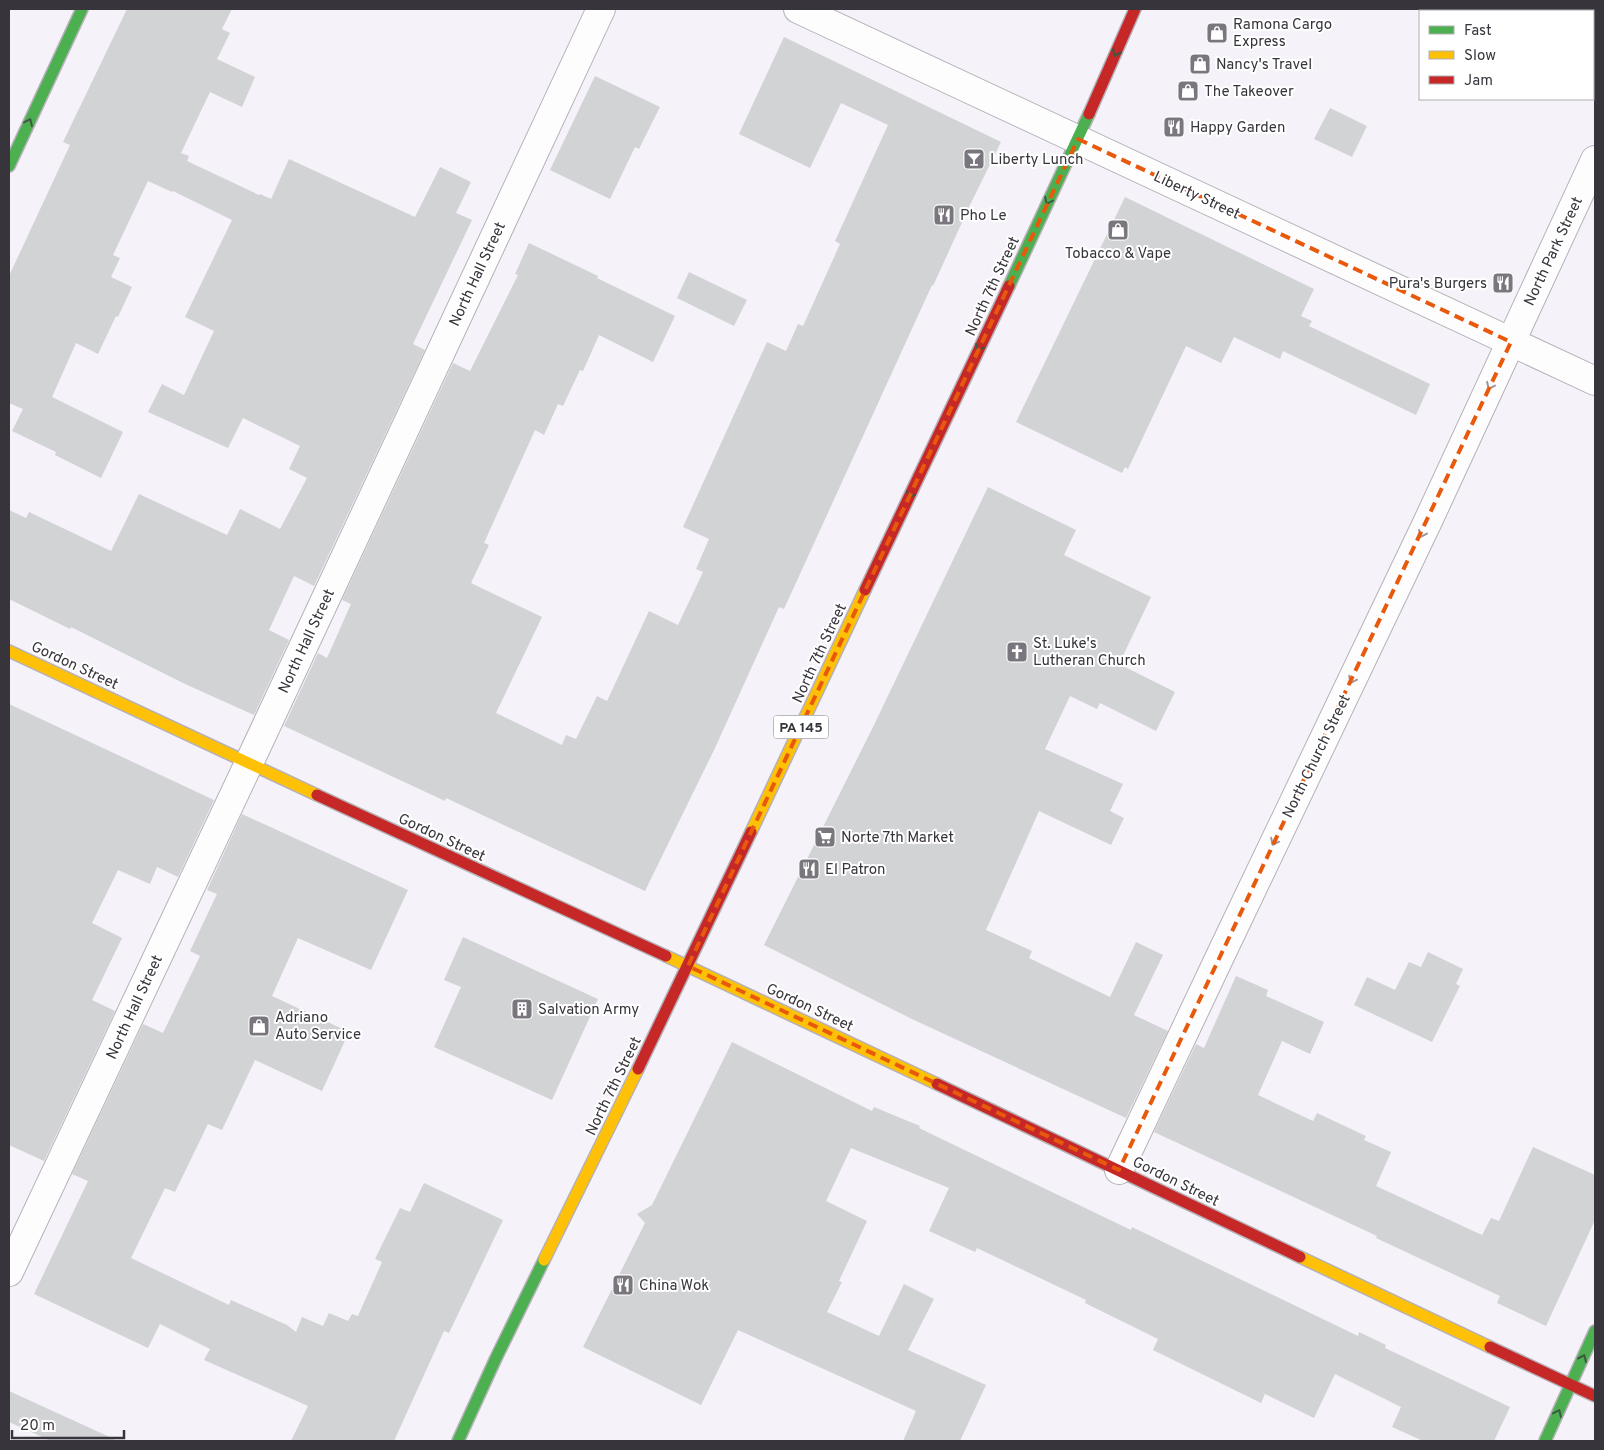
<svg xmlns="http://www.w3.org/2000/svg" width="1604" height="1450" font-family="Overpass,sans-serif">
<style>
.building{fill:#d1d3d4}
.lines{fill:none;stroke-linecap:round;stroke-linejoin:round}
.street-casing{stroke:#b5b1b8;stroke-width:30}
.fast-casing{stroke:#b5b1b8;stroke-width:14}
.slow-casing{stroke:#b5b1b8;stroke-width:14}
.jam-casing{stroke:#b5b1b8;stroke-width:14}
.street{stroke:#fefdfe;stroke-width:28}
.fast{stroke:#4caf50;stroke-width:11}
.slow{stroke:#ffc107;stroke-width:11}
.jam{stroke:#c62828;stroke-width:11}
.oneway{stroke:#3e5942}
.oneway2{stroke:#9b989d}
.marked{fill:none;stroke:#e8590c;stroke-width:4;stroke-dasharray:10 6;stroke-linejoin:round}
.labels{text-anchor:middle;stroke-width:4;stroke-linejoin:round;paint-order:stroke}
.shield{fill:#fff;stroke:#747176;stroke-width:1}
.shield-label{font-size:14px;font-weight:bold;fill:#38343c}
.poi-label{font-size:15px;fill:#38343c;stroke:#fff;text-anchor:start}
.street-label{font-size:15px;fill:#38343c;stroke:#fff}
</style>
<rect width="100%" height="100%" fill="#f6f2fa"/>
<g class="building">
<path d="M 127,9 L 232,9 L 222,29 L 230,33 L 217,59 L 255,77 L 242,107 L 210,92 L 181,153 L 189,156 L 187,161 L 259,195 L 260,194 L 271,199 L 289,159 L 415,217 L 440,167 L 471,182 L 456,213 L 472,220 L 413,344 L 425,350 L 314,586 L 294,576 L 269,630 L 289,640 L 254,715 L 185,684 L 71,627 L 70,629 L 9,599 L 9,510 L 26,518 L 29,512 L 111,551 L 139,494 L 227,535 L 240,509 L 280,529 L 307,478 L 289,469 L 300,446 L 243,418 L 228,448 L 148,412 L 162,384 L 184,395 L 214,331 L 185,317 L 232,220 L 173,191 L 172,192 L 148,181 L 113,255 L 120,258 L 111,277 L 132,287 L 118,317 L 116,316 L 98,354 L 76,343 L 52,397 L 123,432 L 101,478 L 55,455 L 56,452 L 12,431 L 23,409 L 9,403 L 9,276 L 70,145 L 63,142 Z"/>
<path d="M 784,37 L 1001,142 L 969,207 L 933,286 L 932,285 L 784,609 L 779,607 L 715,748 L 645,891 L 446,798 L 445,801 L 284,726 L 318,653 L 327,658 L 351,604 L 342,600 L 453,363 L 470,371 L 518,275 L 515,274 L 529,243 L 598,276 L 597,278 L 675,316 L 653,362 L 599,335 L 583,371 L 580,370 L 563,406 L 558,404 L 544,435 L 535,430 L 484,543 L 489,545 L 471,583 L 542,617 L 496,713 L 562,745 L 566,735 L 576,739 L 597,696 L 607,701 L 649,611 L 678,625 L 703,572 L 696,569 L 709,539 L 683,527 L 767,342 L 786,351 L 798,324 L 803,326 L 840,244 L 835,241 L 888,125 L 841,103 L 810,168 L 739,134 Z"/>
<path d="M 595,76 L 660,107 L 639,149 L 635,147 L 610,199 L 550,170 Z"/>
<path d="M 1330,108 L 1367,126 L 1352,157 L 1314,139 Z"/>
<path d="M 1125,197 L 1314,289 L 1301,316 L 1312,321 L 1309,326 L 1430,384 L 1416,415 L 1283,351 L 1280,359 L 1234,337 L 1221,363 L 1186,346 L 1128,469 L 1125,467 L 1122,473 L 1016,422 Z"/>
<path d="M 689,272 L 747,300 L 734,326 L 677,298 Z"/>
<path d="M 988,487 L 1076,530 L 1064,555 L 1151,597 L 1119,664 L 1175,692 L 1156,731 L 1100,703 L 1097,709 L 1070,696 L 1045,749 L 1123,784 L 1110,811 L 1124,818 L 1111,845 L 1039,811 L 986,930 L 1032,951 L 1029,958 L 1110,997 L 1136,942 L 1163,955 L 1134,1015 L 1168,1031 L 1126,1118 L 914,1020 L 764,945 L 873,727 Z"/>
<path d="M 9,704 L 214,800 L 178,877 L 157,867 L 150,884 L 118,870 L 92,923 L 122,938 L 92,1000 L 115,1011 L 44,1161 L 9,1145 Z"/>
<path d="M 242,814 L 408,890 L 371,970 L 298,938 L 272,996 L 349,1032 L 322,1091 L 255,1060 L 222,1130 L 208,1124 L 175,1192 L 165,1188 L 131,1258 L 229,1305 L 231,1300 L 287,1325 L 296,1332 L 302,1317 L 323,1326 L 329,1313 L 348,1321 L 352,1314 L 358,1316 L 382,1262 L 375,1259 L 400,1208 L 410,1212 L 424,1183 L 503,1220 L 449,1333 L 444,1331 L 394,1441 L 291,1441 L 308,1406 L 204,1360 L 210,1349 L 160,1324 L 148,1348 L 34,1294 L 88,1181 L 72,1174 L 143,1024 L 163,1033 L 200,956 L 190,951 L 217,894 L 207,890 Z"/>
<path d="M 463,937 L 598,999 L 552,1100 L 434,1047 L 461,987 L 444,980 Z"/>
<path d="M 1428,952 L 1463,969 L 1456,984 L 1460,986 L 1432,1042 L 1354,1005 L 1367,977 L 1395,990 L 1409,962 L 1421,967 Z"/>
<path d="M 1236,976 L 1268,990 L 1266,996 L 1324,1022 L 1310,1054 L 1282,1041 L 1258,1095 L 1313,1121 L 1317,1113 L 1366,1136 L 1364,1140 L 1391,1152 L 1376,1186 L 1482,1235 L 1491,1218 L 1499,1221 L 1533,1147 L 1595,1175 L 1595,1220 L 1546,1326 L 1497,1303 L 1500,1296 L 1376,1238 L 1377,1236 L 1154,1132 L 1196,1044 L 1204,1048 Z"/>
<path d="M 732,1042 L 872,1111 L 874,1107 L 920,1126 L 919,1128 L 1131,1230 L 1132,1227 L 1358,1336 L 1359,1332 L 1386,1345 L 1385,1348 L 1510,1407 L 1494,1441 L 1423,1441 L 1392,1427 L 1401,1407 L 1335,1374 L 1314,1418 L 1265,1394 L 1261,1403 L 1153,1350 L 1158,1339 L 1085,1303 L 1086,1300 L 977,1248 L 975,1252 L 929,1231 L 949,1188 L 851,1148 L 826,1201 L 867,1221 L 839,1281 L 842,1282 L 827,1312 L 879,1336 L 904,1284 L 934,1299 L 908,1350 L 986,1385 L 960,1441 L 903,1441 L 916,1411 L 738,1330 L 701,1405 L 583,1347 L 645,1223 L 637,1214 L 652,1205 Z"/>
<path d="M 9,1391 L 114,1439 L 113,1441 L 51,1441 L 9,1422 Z"/>
</g>
<g class="lines">
<g class="street-casing">
<g id="street">
<path d="M 798,9 L 1595,381"/>
<path d="M 1119,1170 L 1224,948 L 1428,521 L 1595,160"/>
<path d="M 9,1272 L 249,763 L 601,9"/>
</g>
</g>
<g class="fast-casing">
<g id="fast">
<path d="M 9,166 L 82,9"/>
<path d="M 1009,286 L 1089,114"/>
<path d="M 458,1441 L 496,1358 L 544,1260"/>
<path d="M 1545,1441 L 1595,1331"/>
</g>
</g>
<g class="slow-casing">
<g id="slow">
<path d="M 9,651 L 317,795"/>
<path d="M 751,832 L 865,590"/>
<path d="M 666,956 L 937,1084"/>
<path d="M 1300,1257 L 1490,1347"/>
<path d="M 544,1260 L 638,1069"/>
</g>
</g>
<g class="jam-casing">
<g id="jam">
<path d="M 1089,114 L 1135,9"/>
<path d="M 865,590 L 1009,286"/>
<path d="M 317,795 L 666,956"/>
<path d="M 638,1069 L 751,832"/>
<path d="M 937,1084 L 1300,1257"/>
<path d="M 1490,1347 L 1595,1396"/>
</g>
</g>
<use href="#street" class="street"/>
<use href="#fast" class="fast"/>
<use href="#slow" class="slow"/>
<use href="#jam" class="jam"/>
</g>
<defs><path id="oneway-chevron" d="M-2-3.5L2.5 0L-2 3.5" fill="none" stroke-width="1.6" stroke-linecap="round" stroke-linejoin="round" transform="scale(1.25)"/></defs>
<g class="oneway">
<use href="#oneway-chevron" transform="translate(1116 53) rotate(114)"/>
<use href="#oneway-chevron" transform="translate(29 122) rotate(-65)"/>
<use href="#oneway-chevron" transform="translate(1048 201) rotate(115)"/>
<use href="#oneway-chevron" transform="translate(979 348) rotate(115)"/>
<use href="#oneway-chevron" transform="translate(910 495) rotate(115)"/>
<use href="#oneway-chevron" transform="translate(1583 1358) rotate(-66)"/>
<use href="#oneway-chevron" transform="translate(1558 1413) rotate(-65)"/>
</g>
<g class="oneway2">
<use href="#oneway-chevron" transform="translate(1490 386) rotate(115)"/>
<use href="#oneway-chevron" transform="translate(1422 534) rotate(115)"/>
<use href="#oneway-chevron" transform="translate(1352 680) rotate(116)"/>
<use href="#oneway-chevron" transform="translate(1274 842) rotate(116)"/>
</g>
<path class="marked" d="M 1078,139 L 1511,342 L 1119,1170 L 688,966 Z"/>
<defs>
<g id="shop-square" transform="scale(1.125)"><rect x="-9" y="-9" width="18" height="18" rx="4" fill="#7a767e" stroke="#fff"/><path d="M-5-2.5h2.3a2.7 3.5 0 0 1 5.4 0H5L5.5 6h-11ZM-1.5-2.5h3a1.5 2.3 0 0 0-3 0Z" fill="#fff"/></g>
<g id="restaurant-square" transform="scale(1.125)"><rect x="-9" y="-9" width="18" height="18" rx="4" fill="#7a767e" stroke="#fff"/><path d="M-5-6h1v4h1v-4h1v4h1v-4h1v5L-1.5 .5V6h-2V.5L-5-1ZM5-6V6H3V1.5H1.5Q1.5-4 5-6Z" fill="#fff"/></g>
<g id="bar-square" transform="scale(1.125)"><rect x="-9" y="-9" width="18" height="18" rx="4" fill="#7a767e" stroke="#fff"/><path d="M-6-5H6L.8 .8V4.5H3.5V6h-7V4.5H-.8V.8Z" fill="#fff"/></g>
<g id="church-square" transform="scale(1.125)"><rect x="-9" y="-9" width="18" height="18" rx="4" fill="#7a767e" stroke="#fff"/><path d="M-1.2-6h2.4v3.5h3.3v2.4h-3.3V6h-2.4V-.1h-3.3v-2.4h3.3Z" fill="#fff"/></g>
<g id="supermarket-square" transform="scale(1.125)"><rect x="-9" y="-9" width="18" height="18" rx="4" fill="#7a767e" stroke="#fff"/><path d="M-6-5.5h2.5l.6 2H6L4.5 2H-2.5L-4.4-4H-6ZM-1.5 3.2a1.3 1.3 0 1 0 .1 0ZM3 3.2a1.3 1.3 0 1 0 .1 0Z" fill="#fff"/></g>
<g id="building-square" transform="scale(1.125)"><rect x="-9" y="-9" width="18" height="18" rx="4" fill="#7a767e" stroke="#fff"/><path d="M-4-6H4V6H1V3H-1V6H-4ZM-2.5-4.3h1.7v1.8h-1.7ZM.8-4.3h1.7v1.8H.8ZM-2.5-1h1.7V.8h-1.7ZM.8-1h1.7V.8H.8Z" fill="#fff"/></g>
</defs>
<g fill-rule="evenodd">
<use href="#shop-square" x="1217" y="33"/>
<use href="#shop-square" x="1200" y="64"/>
<use href="#shop-square" x="1188" y="91"/>
<use href="#restaurant-square" x="1174" y="127"/>
<use href="#bar-square" x="974" y="159"/>
<use href="#restaurant-square" x="944" y="215"/>
<use href="#shop-square" x="1118" y="230"/>
<use href="#restaurant-square" x="1503" y="283"/>
<use href="#church-square" x="1017" y="652"/>
<use href="#supermarket-square" x="825" y="837"/>
<use href="#restaurant-square" x="809" y="869"/>
<use href="#building-square" x="522" y="1009"/>
<use href="#shop-square" x="259" y="1026"/>
<use href="#restaurant-square" x="623" y="1285"/>
</g>
<g class="labels">
<rect class="shield" x="773.5" y="715.5" width="55" height="23" rx="4"/>
<g class="shield-label">
<text x="801" y="732">PA 145</text>
</g>
<g class="poi-label">
<text x="1233" y="29">Ramona Cargo<tspan x="1233" dy="17">Express</tspan></text>
<text x="1216" y="69">Nancy's Travel</text>
<text x="1204" y="96">The Takeover</text>
<text x="1190" y="132">Happy Garden</text>
<text x="990" y="164">Liberty Lunch</text>
<text x="960" y="220">Pho Le</text>
<text x="1118" y="258" text-anchor="middle">Tobacco &amp; Vape</text>
<text x="1487" y="288" text-anchor="end">Pura's Burgers</text>
<text x="1033" y="648">St. Luke's<tspan x="1033" dy="17">Lutheran Church</tspan></text>
<text x="841" y="842">Norte 7th Market</text>
<text x="825" y="874">El Patron</text>
<text x="538" y="1014">Salvation Army</text>
<text x="275" y="1022">Adriano<tspan x="275" dy="17">Auto Service</tspan></text>
<text x="639" y="1290">China Wok</text>
</g>
<g class="street-label">
<text transform="translate(1197 195) rotate(25)" y="5">Liberty Street</text>
<text transform="translate(1553 251) rotate(-65)" y="5">North Park Street</text>
<text transform="translate(477 274) rotate(-65)" y="5">North Hall Street</text>
<text transform="translate(992 286) rotate(-65)" y="5">North 7th Street</text>
<text transform="translate(306 641) rotate(-65)" y="5">North Hall Street</text>
<text transform="translate(819 653) rotate(-65)" y="5">North 7th Street</text>
<text transform="translate(75 665) rotate(25)" y="5">Gordon Street</text>
<text transform="translate(1316 756) rotate(-64)" y="5">North Church Street</text>
<text transform="translate(442 837) rotate(25)" y="5">Gordon Street</text>
<text transform="translate(134 1007) rotate(-65)" y="5">North Hall Street</text>
<text transform="translate(810 1007) rotate(25)" y="5">Gordon Street</text>
<text transform="translate(613 1086) rotate(-64)" y="5">North 7th Street</text>
<text transform="translate(1176 1181) rotate(26)" y="5">Gordon Street</text>
</g>
</g>
<rect width="1604" height="1450" fill="none" stroke="#38343c" stroke-width="20"/>
<rect x="1419" y="10" width="175" height="90" fill="#ffffff" stroke="#afaeb1"/>
<rect x="1429" y="26" width="25" height="8" fill="#4caf50" stroke="#afaeb1"/>
<text x="1464" y="35" font-size="15" fill="#38343c">Fast</text>
<rect x="1429" y="51" width="25" height="8" fill="#ffc107" stroke="#afaeb1"/>
<text x="1464" y="60" font-size="15" fill="#38343c">Slow</text>
<rect x="1429" y="76" width="25" height="8" fill="#c62828" stroke="#afaeb1"/>
<text x="1464" y="85" font-size="15" fill="#38343c">Jam</text>
<path d="M12 1430v8h112v-8" fill="none" stroke="#38343c" stroke-width="2.5"/>
<text x="20" y="1430" font-size="15" fill="#38343c" stroke="#ffffff" stroke-width="4" paint-order="stroke">20 m</text>
</svg>
